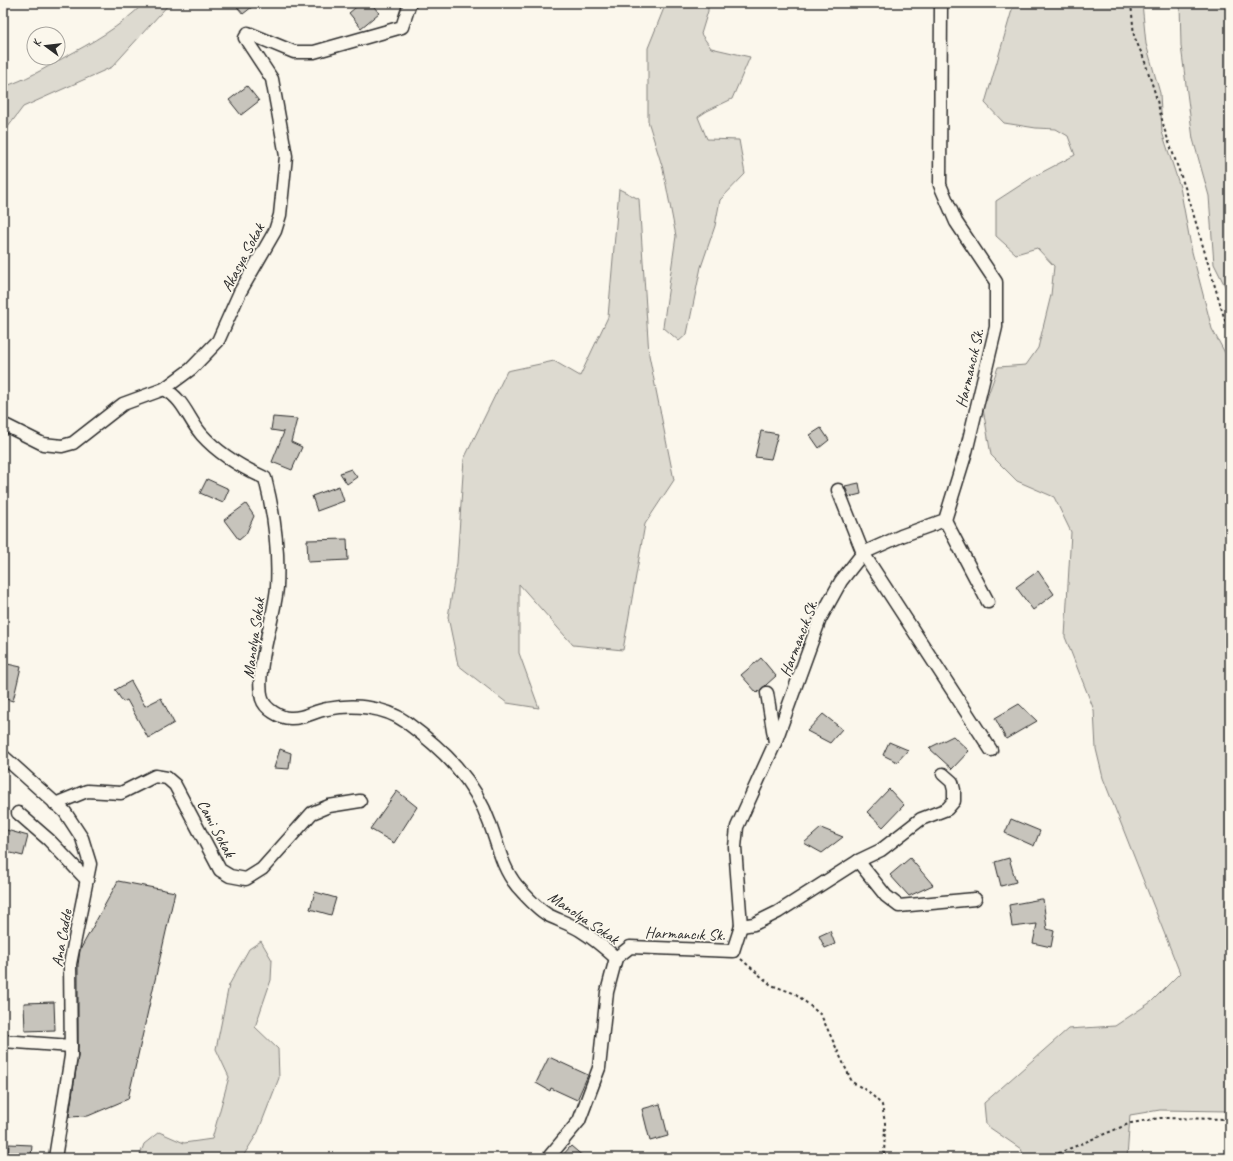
<svg xmlns="http://www.w3.org/2000/svg" width="1233" height="1161" font-family="Caveat,sans-serif">
<style>
.green{fill:#dddad0;stroke:#84827e}
.building{fill:#c7c4bc;stroke:#2b2b2b}
.lines{fill:none;stroke-linecap:round;stroke-linejoin:round}
.minor-casing{stroke:#2b2b2b;stroke-width:15}
.path{stroke:#2b2b2b;stroke-width:2;stroke-dasharray:3 3;stroke-linecap:butt}
.minor{stroke:#fbf7ec;stroke-width:12}
.labels{text-anchor:middle;stroke-width:3.5;stroke-linejoin:round;paint-order:stroke}
.street-label{font-size:16px;fill:#2b2b2b;stroke:#fbf7ec}
</style>
<rect width="100%" height="100%" fill="#fbf7ec"/>
<filter id="ink" filterUnits="userSpaceOnUse"><feTurbulence type="fractalNoise" baseFrequency=".025" numOctaves="2"/><feDisplacementMap in="SourceGraphic" scale="8" xChannelSelector="R" yChannelSelector="G"/><feConvolveMatrix kernelMatrix="1 2 1 2 8 2 1 2 1" color-interpolation-filters="sRGB"/></filter>
<g filter="url(#ink)">
<g class="green">
<path d="M 144,3 L 170,3 L 112,67 L 23,107 L 5,131 L 3,143 L 3,87 C 25,80 44,69 63,58 C 93,42 120,27 144,3 Z"/>
<path d="M 666,3 L 708,3 L 708,11 L 701,34 L 711,48 L 750,57 L 732,99 L 707,111 L 698,117 L 707,139 L 739,140 L 745,174 L 720,200 L 715,226 L 701,267 L 687,334 L 679,341 L 663,327 L 676,236 L 663,169 L 648,121 L 648,48 Z"/>
<path d="M 1014,3 L 1142,3 L 1146,44 L 1160,93 L 1162,132 L 1180,187 L 1192,252 L 1212,329 L 1230,362 L 1230,1111 L 1160,1110 L 1130,1115 L 1127,1158 L 1025,1158 L 1021,1149 L 986,1125 L 984,1103 L 1068,1029 L 1115,1026 L 1151,1002 L 1180,973 L 1103,778 L 1096,749 L 1094,710 L 1065,637 L 1071,532 L 1054,497 L 1017,481 L 991,455 L 983,409 L 998,367 L 1026,365 L 1038,348 L 1051,295 L 1054,266 L 1037,248 L 1016,254 L 996,236 L 996,201 L 1033,177 L 1075,155 L 1068,136 L 1056,129 L 1036,128 L 1004,123 L 985,103 Z"/>
<path d="M 1180,3 L 1230,3 L 1230,296 L 1214,264 L 1209,196 L 1193,139 L 1181,46 Z"/>
<path d="M 619,189 L 639,199 L 649,355 L 674,480 L 645,524 L 623,650 L 573,645 L 519,584 L 519,653 L 539,708 L 507,703 L 458,665 L 448,617 L 457,563 L 464,459 L 507,371 L 554,361 L 580,376 L 608,317 Z"/>
<path d="M 261,941 L 272,960 L 271,980 L 255,1027 L 278,1049 L 279,1078 L 258,1132 L 242,1158 L 139,1158 L 144,1144 L 159,1132 L 184,1143 L 212,1139 L 229,1077 L 216,1049 L 229,985 L 249,949 Z"/>
</g>
<g class="building">
<path d="M 234,3 L 257,3 L 243,14 Z"/>
<path d="M 361,3 L 371,3 L 379,13 L 361,28 L 349,13 Z"/>
<path d="M 247,86 L 259,101 L 241,115 L 229,100 Z"/>
<path d="M 273,417 L 297,419 L 291,442 L 302,447 L 292,470 L 272,462 L 284,432 L 271,430 Z"/>
<path d="M 821,428 L 829,440 L 819,448 L 810,435 Z"/>
<path d="M 761,431 L 778,434 L 771,459 L 755,457 Z"/>
<path d="M 351,469 L 357,477 L 347,484 L 340,473 Z"/>
<path d="M 207,479 L 229,489 L 223,503 L 200,493 Z"/>
<path d="M 859,483 L 861,494 L 849,497 L 845,486 Z"/>
<path d="M 339,486 L 344,501 L 317,511 L 312,496 Z"/>
<path d="M 246,504 L 254,516 L 246,534 L 239,540 L 224,520 Z"/>
<path d="M 347,539 L 348,560 L 308,562 L 307,540 Z"/>
<path d="M 1038,571 L 1054,594 L 1033,610 L 1016,587 Z"/>
<path d="M 761,658 L 776,676 L 757,693 L 741,675 Z"/>
<path d="M 3,663 L 21,667 L 13,701 L 3,698 Z"/>
<path d="M 131,681 L 145,706 L 161,698 L 174,723 L 148,738 L 127,700 L 123,702 L 115,690 Z"/>
<path d="M 1019,704 L 1037,721 L 1006,739 L 995,718 Z"/>
<path d="M 823,714 L 842,729 L 830,743 L 807,731 Z"/>
<path d="M 953,736 L 969,751 L 952,769 L 929,748 Z"/>
<path d="M 889,742 L 908,750 L 897,762 L 883,755 Z"/>
<path d="M 280,749 L 291,753 L 289,769 L 274,768 Z"/>
<path d="M 889,789 L 904,805 L 883,827 L 867,812 Z"/>
<path d="M 397,791 L 417,807 L 394,843 L 370,829 Z"/>
<path d="M 1011,819 L 1040,831 L 1034,846 L 1005,833 Z"/>
<path d="M 821,828 L 843,837 L 822,853 L 804,843 Z"/>
<path d="M 3,829 L 28,836 L 23,856 L 3,851 Z"/>
<path d="M 910,858 L 933,885 L 909,896 L 890,875 Z"/>
<path d="M 1009,858 L 1016,882 L 1001,886 L 995,862 Z"/>
<path d="M 118,881 L 175,892 L 128,1099 L 88,1116 L 69,1117 L 78,1056 L 78,965 L 80,950 Z"/>
<path d="M 315,892 L 336,898 L 331,915 L 310,909 Z"/>
<path d="M 1041,899 L 1043,899 L 1047,929 L 1054,931 L 1051,947 L 1033,943 L 1037,924 L 1012,927 L 1009,905 Z"/>
<path d="M 830,931 L 835,944 L 825,948 L 819,936 Z"/>
<path d="M 54,1002 L 55,1030 L 25,1031 L 24,1003 Z"/>
<path d="M 549,1057 L 588,1075 L 577,1100 L 551,1088 L 550,1091 L 536,1083 Z"/>
<path d="M 660,1104 L 668,1136 L 650,1141 L 642,1109 Z"/>
<path d="M 9,1144 L 32,1145 L 31,1158 L 8,1158 Z"/>
<path d="M 571,1146 L 585,1158 L 560,1158 Z"/>
</g>
<g class="lines">
<g class="minor-casing">
<g id="minor">
<path d="M 164,389 C 184,399 188,419 202,435 C 218,453 243,468 265,478 C 274,513 279,550 277,587 C 275,617 254,671 262,699 C 265,709 280,718 290,718 C 304,719 314,711 327,709 C 353,704 384,706 406,722 C 444,750 474,779 490,824 C 498,845 502,868 517,886 C 525,895 537,909 548,915 C 558,920 570,924 580,930 C 593,938 605,948 616,958"/>
<path d="M 3,425 L 7,426 L 43,444 L 62,446 L 73,443 L 123,404 L 164,389 L 191,369 L 218,341 L 240,292 L 275,231 L 280,215 L 286,156 L 272,79 L 245,38 L 248,33 L 294,52 L 314,52 L 402,27 L 410,3"/>
<path d="M 838,490 L 863,553 L 991,750"/>
<path d="M 945,520 L 988,602"/>
<path d="M 767,693 L 775,742"/>
<path d="M 3,756 L 65,812 L 82,838 L 90,864 L 70,964 L 71,1056 L 55,1158"/>
<path d="M 55,804 L 87,791 L 121,793 L 155,776 L 167,778 L 175,785 L 220,870 L 230,876 L 246,879 L 262,869 L 312,813 L 329,806 L 360,801"/>
<path d="M 18,813 L 49,840 L 87,880"/>
<path d="M 858,861 L 886,896 L 899,906 L 975,899"/>
<path d="M 741,926 L 754,924 L 778,912 L 858,861 L 881,850 L 921,819 L 947,809 L 954,801 L 954,790 L 952,782 L 943,774"/>
<path d="M 3,1041 L 71,1046"/>
<path d="M 548,1158 L 579,1121 L 599,1068 L 607,992 L 616,958 L 630,947 L 733,951 L 741,926 L 735,847 L 737,827 L 775,743 L 820,619 L 841,581 L 863,553 L 901,536 L 945,520 L 966,452 L 996,327 L 996,282 L 956,222 L 940,185 L 941,3"/>
</g>
</g>
<g class="path">
<path d="M 1131,3 L 1134,36 L 1144,59 L 1155,93 L 1165,131 L 1188,196 L 1230,337"/>
<path d="M 741,959 L 771,985 L 796,994 L 821,1015 L 852,1082 L 869,1092 L 882,1105 L 885,1123 L 884,1158"/>
<path d="M 1047,1158 L 1131,1123 L 1160,1118 L 1230,1119"/>
</g>
<use href="#minor" class="minor"/>
</g>
</g>
<g class="labels">
<g class="street-label">
<text transform="translate(242 257) rotate(-62)" y="6">Akasya Sokak</text>
<text transform="translate(969 368) rotate(-77)" y="6">Harmancık Sk.</text>
<text transform="translate(253 638) rotate(-82)" y="6">Manolya Sokak</text>
<text transform="translate(798 638) rotate(-69)" y="6">Harmancık Sk.</text>
<text transform="translate(217 828) rotate(62)" y="6">Cami Sokak</text>
<text transform="translate(584 917) rotate(34)" y="6">Manolya Sokak</text>
<text transform="translate(685 933) rotate(2)" y="6">Harmancık Sk.</text>
<text transform="translate(61 938) rotate(-80)" y="6">Ana Cadde</text>
</g>
</g>
<rect width="1233" height="1161" fill="none" stroke="#fbf7ec" stroke-width="16"/>
<rect x="8" y="8" width="1217" height="1145" fill="none" stroke="#2b2b2b" stroke-width="1.5" filter="url(#ink)"/>
<g transform="translate(46 46) rotate(285)"><circle r="19" fill="#fbf7ec" stroke="#a8a59f"/>
<path d="M0-3L7 15L0 10L-7 15Z" fill="#2b2b2b"/>
<text y="-6" font-size="11" font-weight="bold" text-anchor="middle" fill="#2b2b2b">K</text>
</g>
</svg>
